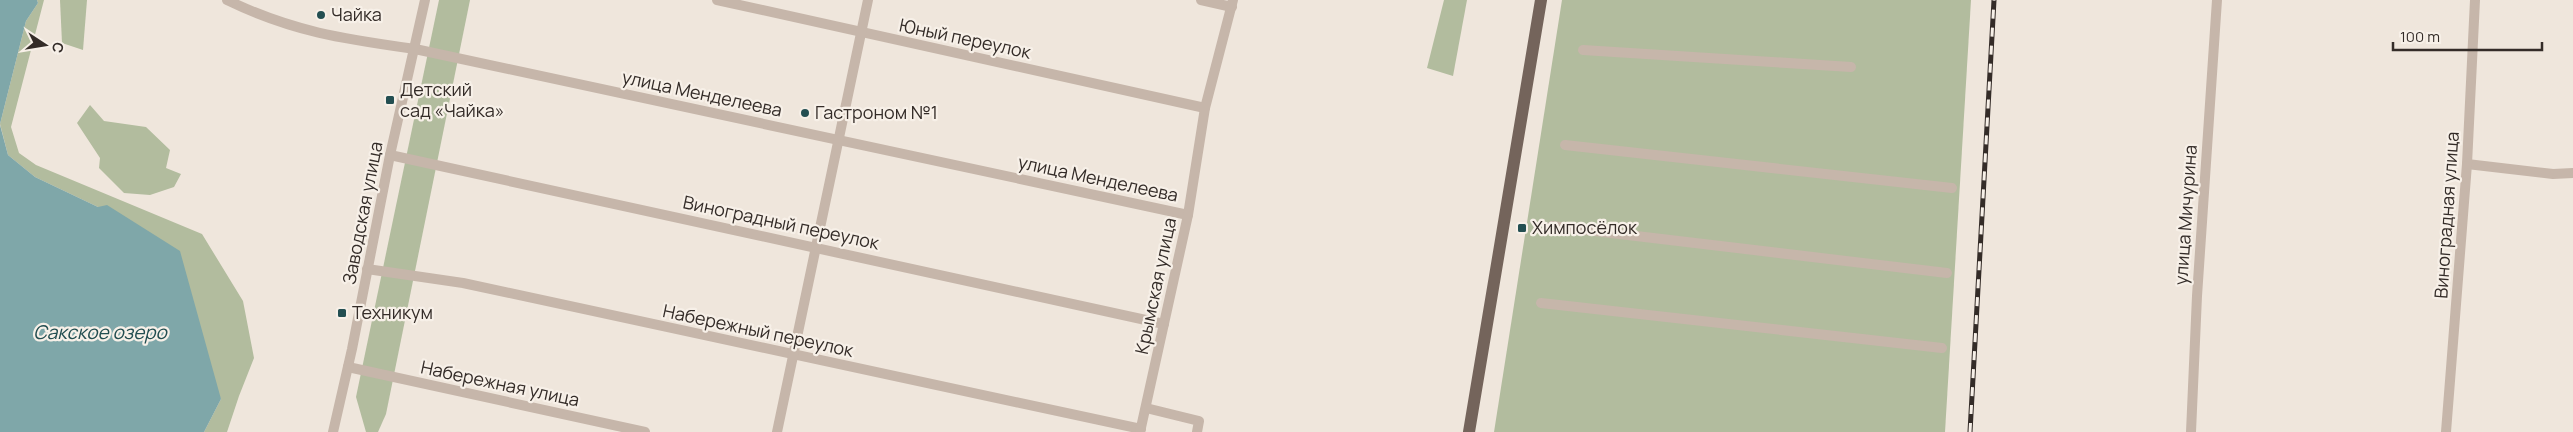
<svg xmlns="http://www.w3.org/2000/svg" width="2573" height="432" font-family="Manrope,sans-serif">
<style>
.green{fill:#b2bc9e}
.water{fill:#7fa7a9}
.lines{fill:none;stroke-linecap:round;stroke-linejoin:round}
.minor{stroke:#c6b6aa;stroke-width:10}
.major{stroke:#74645b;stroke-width:12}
.rail-casing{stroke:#342c28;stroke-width:5}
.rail{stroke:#f7f0e8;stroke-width:3;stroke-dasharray:9;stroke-linecap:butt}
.poi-dot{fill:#234e51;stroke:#f7f0e8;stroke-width:2}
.labels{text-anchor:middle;stroke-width:4.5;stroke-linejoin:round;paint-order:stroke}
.poi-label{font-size:18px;fill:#342c28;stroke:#f7f0e8;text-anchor:start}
.street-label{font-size:18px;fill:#342c28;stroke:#f7f0e8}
.water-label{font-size:19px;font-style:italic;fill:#234e51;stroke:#f7f0e8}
</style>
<rect width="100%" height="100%" fill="#efe6dc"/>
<g class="green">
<path d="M 37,0 L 44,0 L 11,127 L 19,153 L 36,165 L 202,234 L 243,301 L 254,358 L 239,396 L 227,432 L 204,432 L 221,399 L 98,207 L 35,177 L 8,155 L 0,124 L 26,21 L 38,3 Z"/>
<path d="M 60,0 L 87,0 L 83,50 L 62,43 Z"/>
<path d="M 439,0 L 470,0 L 386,414 L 378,432 L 366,432 L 356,397 Z"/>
<path d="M 1444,0 L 1467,0 L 1453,76 L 1427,68 Z"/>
<path d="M 1562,0 L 1971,0 L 1945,432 L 1494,432 Z"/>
<path d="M 90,105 L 104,121 L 146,127 L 170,150 L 166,168 L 181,174 L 174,187 L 150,195 L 124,193 L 99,168 L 100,158 L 77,123 Z"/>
</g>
<g class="water">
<path d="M 0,0 L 37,0 L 38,3 L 26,21 L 0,124 Z"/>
<path d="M 0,125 L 8,155 L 35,177 L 98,207 L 107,205 L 180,251 L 221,399 L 204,432 L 0,432 Z"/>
</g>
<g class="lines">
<g class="minor">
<path d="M 227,0 C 293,32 344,39 415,49 L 1188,215"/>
<path d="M 717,0 L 1205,108"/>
<path d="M 1201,0 L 1232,7"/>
<path d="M 1583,50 L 1851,67"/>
<path d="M 1565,145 L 1952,188"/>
<path d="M 390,155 L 1164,324"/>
<path d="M 2467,164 L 2553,174 L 2573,173"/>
<path d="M 1552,226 L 1947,273"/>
<path d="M 367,269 L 463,283 L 1141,429"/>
<path d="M 1541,303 L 1942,348"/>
<path d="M 348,367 L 645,432"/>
<path d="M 1146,408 L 1199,421 L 1197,432"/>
<path d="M 333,432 L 352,349 L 390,155 L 425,0"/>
<path d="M 777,432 L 868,0"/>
<path d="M 1140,432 L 1188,215 L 1205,108 L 1233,0"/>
<path d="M 2191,432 L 2197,296 L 2217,0"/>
<path d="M 2446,432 L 2467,164 L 2475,0"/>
</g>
<path class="major" d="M 1469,432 L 1541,0"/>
<g class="rail-casing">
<path id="rail" d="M 1970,432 L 1994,0"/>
</g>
<use href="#rail" class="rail"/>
</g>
<g class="poi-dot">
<circle cx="321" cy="15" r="5"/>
<rect x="385" y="95" width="10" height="10" rx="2.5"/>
<circle cx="805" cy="113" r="5"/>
<rect x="1517" y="223" width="10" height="10" rx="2.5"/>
<rect x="337" y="308" width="10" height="10" rx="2.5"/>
</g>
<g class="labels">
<g class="poi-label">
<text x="331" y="21">Чайка</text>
<text x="400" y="96">Детский<tspan x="400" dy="21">сад «Чайка»</tspan></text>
<text x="815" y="119">Гастроном №1</text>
<text x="1532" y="234">Химпосёлок</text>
<text x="352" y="319">Техникум</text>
</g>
<g class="street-label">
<text transform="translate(965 39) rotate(12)" y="6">Юный переулок</text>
<text transform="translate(702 94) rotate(12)" y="6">улица Менделеева</text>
<text transform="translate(1098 179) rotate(12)" y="6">улица Менделеева</text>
<text transform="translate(363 213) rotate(-79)" y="6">Заводская улица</text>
<text transform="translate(2186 215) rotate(-86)" y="6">улица Мичурина</text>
<text transform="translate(2447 215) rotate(-86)" y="6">Виноградная улица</text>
<text transform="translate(781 223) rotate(12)" y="6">Виноградный переулок</text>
<text transform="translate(1156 286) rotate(-78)" y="6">Крымская улица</text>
<text transform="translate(758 331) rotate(12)" y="6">Набережный переулок</text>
<text transform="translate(500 384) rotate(12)" y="6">Набережная улица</text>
</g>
<g class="water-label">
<text x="100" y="339">Сакское озеро</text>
</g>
</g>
<g transform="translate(45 45) rotate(102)" stroke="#f7f0e8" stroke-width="4" paint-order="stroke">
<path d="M0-4L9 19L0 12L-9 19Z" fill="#342c28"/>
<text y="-8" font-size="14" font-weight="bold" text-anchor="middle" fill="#342c28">С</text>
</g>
<path d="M2393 42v8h149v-8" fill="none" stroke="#342c28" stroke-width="2.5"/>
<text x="2400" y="42" font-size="15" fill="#342c28" stroke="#f7f0e8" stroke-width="4" paint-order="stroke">100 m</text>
</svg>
